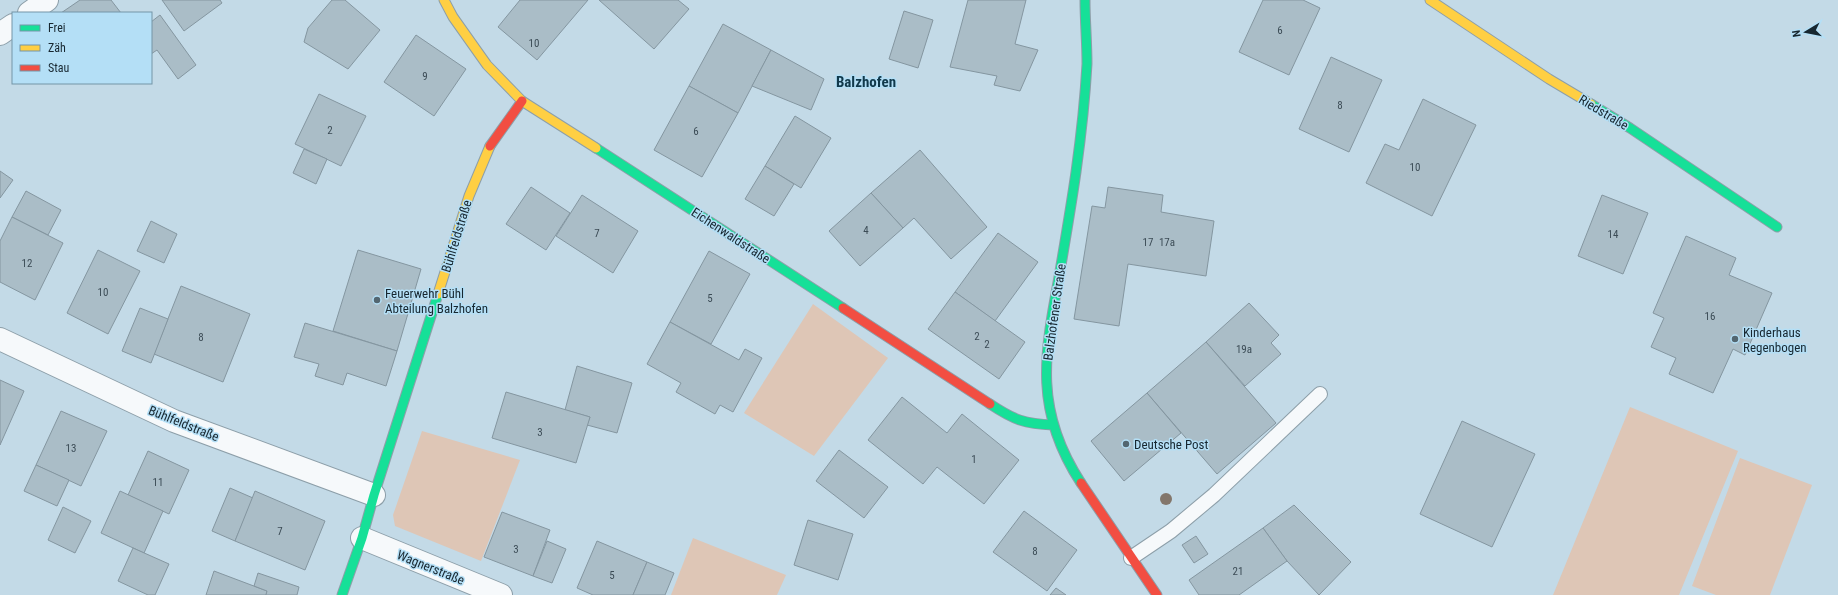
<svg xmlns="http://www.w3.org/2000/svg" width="1838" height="595" font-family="'Roboto Condensed',sans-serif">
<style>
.green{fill:#dec6b6}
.building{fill:#aabdc7;stroke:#8496a0}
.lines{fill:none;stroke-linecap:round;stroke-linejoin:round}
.lane-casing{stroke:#8d9fa9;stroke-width:16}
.street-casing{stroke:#8d9fa9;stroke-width:24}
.fast-casing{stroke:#8d9fa9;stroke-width:11}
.slow-casing{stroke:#8d9fa9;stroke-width:11}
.jam-casing{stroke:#8d9fa9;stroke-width:11}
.lane{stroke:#f6f9fb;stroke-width:14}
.street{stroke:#f6f9fb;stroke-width:22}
.fast{stroke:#16e098;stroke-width:9}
.slow{stroke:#ffcf43;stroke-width:9}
.jam{stroke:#f24e42;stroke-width:9}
.tree{fill:#83766b}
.poi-dot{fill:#536670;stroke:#b4dff6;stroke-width:1.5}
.labels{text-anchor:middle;stroke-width:3;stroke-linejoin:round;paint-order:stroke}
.number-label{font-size:11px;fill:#3c4c56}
.street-label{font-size:13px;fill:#172730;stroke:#b4dff6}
.poi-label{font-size:13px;fill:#172730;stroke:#b4dff6;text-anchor:start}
.quarter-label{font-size:15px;font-weight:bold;fill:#11394b;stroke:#b4dff6}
</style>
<rect width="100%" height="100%" fill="#c3dae7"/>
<g class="green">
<path d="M 813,304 L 888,358 L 814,456 L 744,413 Z"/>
<path d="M 1630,407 L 1738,451 L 1679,595 L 1553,595 Z"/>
<path d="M 422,431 L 520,460 L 481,561 L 395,526 L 393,515 Z"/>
<path d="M 1740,458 L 1812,485 L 1770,595 L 1716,595 L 1692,586 Z"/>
<path d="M 693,538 L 786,575 L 777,595 L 671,595 Z"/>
</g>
<g class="building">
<path d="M 80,0 L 111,0 L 121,13 L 61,13 Z"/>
<path d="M 162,0 L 220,0 L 222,3 L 184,31 Z"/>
<path d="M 332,0 L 345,0 L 380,30 L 348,69 L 304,42 L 308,28 Z"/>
<path d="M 520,0 L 588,0 L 537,60 L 498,27 Z"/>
<path d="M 599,0 L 678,0 L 689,9 L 654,49 Z"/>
<path d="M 968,0 L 1026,0 L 1015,44 L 1038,50 L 1020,91 L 994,85 L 997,76 L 950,67 Z"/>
<path d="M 1263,0 L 1303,0 L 1320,8 L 1289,75 L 1239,52 Z"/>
<path d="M 904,11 L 933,20 L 918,68 L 889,59 Z"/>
<path d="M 160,15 L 196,65 L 178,79 L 157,50 L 151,54 L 151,22 Z"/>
<path d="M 723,24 L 771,50 L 738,113 L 689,86 Z"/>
<path d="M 416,35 L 466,69 L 434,116 L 384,82 Z"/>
<path d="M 771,50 L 824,79 L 811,110 L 752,86 Z"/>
<path d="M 1331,57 L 1382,80 L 1349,152 L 1299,129 Z"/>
<path d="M 689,86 L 738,113 L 702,177 L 654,150 Z"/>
<path d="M 319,94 L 366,116 L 341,166 L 295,144 Z"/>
<path d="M 1423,99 L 1476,125 L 1432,216 L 1366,183 L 1385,144 L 1399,150 Z"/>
<path d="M 795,116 L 831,138 L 801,188 L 765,166 Z"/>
<path d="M 304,149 L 327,159 L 316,184 L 293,173 Z"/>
<path d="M 920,150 L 987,227 L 951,259 L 914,218 L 903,228 L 871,193 Z"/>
<path d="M 765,166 L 794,184 L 774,216 L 745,199 Z"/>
<path d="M 0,171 L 13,180 L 0,198 Z"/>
<path d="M 531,187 L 570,213 L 546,250 L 506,224 Z"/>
<path d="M 1108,187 L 1163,195 L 1161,212 L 1214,221 L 1206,276 L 1128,264 L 1119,326 L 1074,319 L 1092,206 L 1105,208 Z"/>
<path d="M 26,191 L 61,210 L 48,235 L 12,217 Z"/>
<path d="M 871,193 L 903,228 L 860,266 L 829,231 Z"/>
<path d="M 582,195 L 638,231 L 613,273 L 556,236 Z"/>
<path d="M 1602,195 L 1648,213 L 1623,274 L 1578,256 Z"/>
<path d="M 12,217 L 63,243 L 35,300 L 0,282 L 0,241 Z"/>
<path d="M 151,221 L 177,234 L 164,263 L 137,251 Z"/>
<path d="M 998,233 L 1038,262 L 995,321 L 955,292 Z"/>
<path d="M 1686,236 L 1736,258 L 1729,275 L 1772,293 L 1745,355 L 1733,349 L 1713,393 L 1669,374 L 1676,358 L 1651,347 L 1664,318 L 1653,313 Z"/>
<path d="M 98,250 L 140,271 L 108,334 L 67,313 Z"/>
<path d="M 358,250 L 421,269 L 397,351 L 333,331 Z"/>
<path d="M 709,251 L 750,274 L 711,344 L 670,322 Z"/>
<path d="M 181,286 L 250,314 L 223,382 L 154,354 Z"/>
<path d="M 955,292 L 1025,342 L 999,379 L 928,329 Z"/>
<path d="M 1249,303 L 1279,335 L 1271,343 L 1281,354 L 1245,386 L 1206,342 Z"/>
<path d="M 140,308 L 168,319 L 151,363 L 122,351 Z"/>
<path d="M 670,322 L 739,360 L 745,349 L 762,358 L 733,412 L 720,405 L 715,414 L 676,392 L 681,383 L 647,364 Z"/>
<path d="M 305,323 L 397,351 L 386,386 L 347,373 L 343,385 L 315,376 L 319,364 L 294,357 Z"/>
<path d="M 1206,342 L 1276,423 L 1217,474 L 1147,393 Z"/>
<path d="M 577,366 L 632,383 L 617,433 L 587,425 L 590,417 L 565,410 Z"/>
<path d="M 0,380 L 24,391 L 0,445 Z"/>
<path d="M 506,392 L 590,417 L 576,463 L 492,438 Z"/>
<path d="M 1147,393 L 1181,433 L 1124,481 L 1091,441 Z"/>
<path d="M 902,397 L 947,433 L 962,414 L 1019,460 L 984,504 L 937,467 L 923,484 L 868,440 Z"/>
<path d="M 61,411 L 107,431 L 81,486 L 36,465 Z"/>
<path d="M 1462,421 L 1535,454 L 1492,547 L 1420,514 Z"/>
<path d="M 839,450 L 888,487 L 864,518 L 816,481 Z"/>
<path d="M 148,451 L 189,470 L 169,514 L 128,495 Z"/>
<path d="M 36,465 L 69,480 L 57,506 L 24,491 Z"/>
<path d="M 230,488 L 253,498 L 235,541 L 212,531 Z"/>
<path d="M 120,491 L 163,511 L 144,553 L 101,533 Z"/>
<path d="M 255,491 L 325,521 L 305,570 L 235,541 Z"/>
<path d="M 1294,505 L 1351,562 L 1319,595 L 1287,561 L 1263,528 Z"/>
<path d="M 63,507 L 91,521 L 75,553 L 48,540 Z"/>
<path d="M 1024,511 L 1077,550 L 1047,591 L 993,552 Z"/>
<path d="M 502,512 L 550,530 L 533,576 L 484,557 Z"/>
<path d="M 808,520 L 853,534 L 838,580 L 794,565 Z"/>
<path d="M 1263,528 L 1287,561 L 1239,595 L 1199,595 L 1189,580 Z"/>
<path d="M 1196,536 L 1208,554 L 1194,563 L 1182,545 Z"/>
<path d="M 547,541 L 566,549 L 552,583 L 533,576 Z"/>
<path d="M 597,541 L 647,562 L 633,595 L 593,595 L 577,588 Z"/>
<path d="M 133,548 L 169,564 L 155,595 L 148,595 L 118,581 Z"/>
<path d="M 647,562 L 674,573 L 665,595 L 633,595 Z"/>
<path d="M 214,571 L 267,591 L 266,595 L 206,595 Z"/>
<path d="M 258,573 L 299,587 L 297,595 L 266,595 L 267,591 L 254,586 Z"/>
<path d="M 1056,588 L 1066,595 L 1050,595 Z"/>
</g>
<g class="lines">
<g class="lane-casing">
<path id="lane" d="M 1131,558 L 1171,531 L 1214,495 L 1320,394"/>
</g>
<g class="street-casing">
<g id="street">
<path d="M 29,13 L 47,0"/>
<path d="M 0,34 L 13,25"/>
<path d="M 0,339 L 174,421 L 374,495"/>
<path d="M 362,538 L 501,595"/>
</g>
</g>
<g class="fast-casing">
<g id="fast">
<path d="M 1591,104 L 1630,128 L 1777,227"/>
<path d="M 596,148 L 843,308"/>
<path d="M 990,404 C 1014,420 1025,424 1053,425"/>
<path d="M 1081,483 C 1034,411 1044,356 1059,277 C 1065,242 1071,207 1076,172 C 1081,136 1085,100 1087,64 C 1087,42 1085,21 1085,0"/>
<path d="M 342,595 L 362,538 L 374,495 L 438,294"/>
</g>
</g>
<g class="slow-casing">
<g id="slow">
<path d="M 444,0 L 453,17 L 487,65 L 522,101 L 596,148"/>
<path d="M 1430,0 L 1549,79 L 1591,104"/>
<path d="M 438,294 L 469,196 L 490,146"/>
</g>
</g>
<g class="jam-casing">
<g id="jam">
<path d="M 490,146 L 522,101"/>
<path d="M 843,308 L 990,404"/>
<path d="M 1081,483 L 1157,595"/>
</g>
</g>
<use href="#lane" class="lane"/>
<use href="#street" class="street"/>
<use href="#fast" class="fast"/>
<use href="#slow" class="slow"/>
<use href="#jam" class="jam"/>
</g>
<circle class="tree" cx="1166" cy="499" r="6"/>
<g class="poi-dot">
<circle cx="377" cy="300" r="4"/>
<circle cx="1735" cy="339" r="4"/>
<circle cx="1126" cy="444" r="4"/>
</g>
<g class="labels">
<g class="number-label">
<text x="1280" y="34">6</text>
<text x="534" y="47">10</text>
<text x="425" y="80">9</text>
<text x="1340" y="109">8</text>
<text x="330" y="134">2</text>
<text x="696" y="135">6</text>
<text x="1415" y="171">10</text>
<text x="866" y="234">4</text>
<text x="597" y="237">7</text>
<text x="1613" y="238">14</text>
<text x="1148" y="246">17</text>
<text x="1167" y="246">17a</text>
<text x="27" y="267">12</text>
<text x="103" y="296">10</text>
<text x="710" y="302">5</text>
<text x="1710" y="320">16</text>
<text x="977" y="340">2</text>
<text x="201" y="341">8</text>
<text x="987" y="348">2</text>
<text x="1244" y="353">19a</text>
<text x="540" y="436">3</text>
<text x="71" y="452">13</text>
<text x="974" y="463">1</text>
<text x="158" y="486">11</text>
<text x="280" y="535">7</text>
<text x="516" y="553">3</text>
<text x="1035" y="555">8</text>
<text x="1238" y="575">21</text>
<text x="612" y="579">5</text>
</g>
<g class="street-label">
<text transform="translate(1604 112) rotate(31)" y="5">Riedstraße</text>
<text transform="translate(731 235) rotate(33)" y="5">Eichenwaldstraße</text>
<text transform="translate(456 236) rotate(-73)" y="5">Bühlfeldstraße</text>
<text transform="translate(1054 312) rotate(-82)" y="5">Balzhofener Straße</text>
<text transform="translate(184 423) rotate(22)" y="5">Bühlfeldstraße</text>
<text transform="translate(431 567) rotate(22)" y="5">Wagnerstraße</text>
</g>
<g class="poi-label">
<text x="385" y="298">Feuerwehr Bühl<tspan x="385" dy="15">Abteilung Balzhofen</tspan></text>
<text x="1743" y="337">Kinderhaus<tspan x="1743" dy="15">Regenbogen</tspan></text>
<text x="1134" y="449">Deutsche Post</text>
</g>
<g class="quarter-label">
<text x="866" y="87">Balzhofen</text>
</g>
</g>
<rect x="12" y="12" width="140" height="72" fill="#b4dff6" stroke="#7595a7"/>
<rect x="20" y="25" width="20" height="6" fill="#16e098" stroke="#7595a7"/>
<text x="48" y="32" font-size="12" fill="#172730">Frei</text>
<rect x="20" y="45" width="20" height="6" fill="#ffcf43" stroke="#7595a7"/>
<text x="48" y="52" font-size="12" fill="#172730">Zäh</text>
<rect x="20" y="65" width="20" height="6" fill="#f24e42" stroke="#7595a7"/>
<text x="48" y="72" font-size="12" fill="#172730">Stau</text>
<g transform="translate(1806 32) rotate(260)" stroke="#b4dff6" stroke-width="3" paint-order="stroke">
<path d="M0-3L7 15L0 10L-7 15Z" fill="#172730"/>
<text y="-6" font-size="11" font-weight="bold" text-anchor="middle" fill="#172730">N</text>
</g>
</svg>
